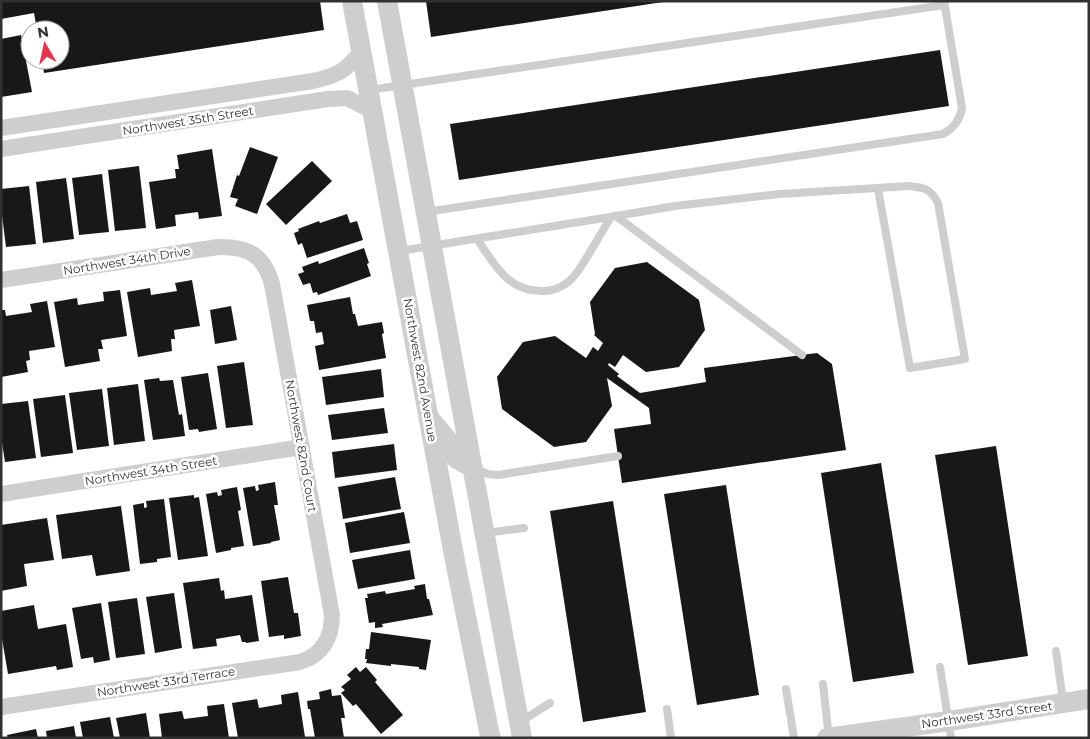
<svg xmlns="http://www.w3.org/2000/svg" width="1090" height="739" font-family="Montserrat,sans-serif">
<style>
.building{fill:#181818}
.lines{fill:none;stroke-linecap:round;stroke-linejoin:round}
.service{stroke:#cecece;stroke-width:8}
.minor{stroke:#cecece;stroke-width:16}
.tertiary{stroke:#cecece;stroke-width:20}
.labels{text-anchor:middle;stroke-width:5;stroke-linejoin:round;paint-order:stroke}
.street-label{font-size:12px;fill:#313131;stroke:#fff}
</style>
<rect width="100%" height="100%" fill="#fff"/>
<g class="building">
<path d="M 1,1 L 320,1 L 324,30 L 44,73 L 42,60 L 60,60 L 60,30 L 37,30 L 34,13 L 1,19 Z"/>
<path d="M 426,1 L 663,1 L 663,2 L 431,37 Z"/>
<path d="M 21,35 L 32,92 L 1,97 L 1,39 Z"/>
<path d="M 940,50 L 949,106 L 459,180 L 450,124 Z"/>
<path d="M 250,147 L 278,157 L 257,214 L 235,206 L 238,199 L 230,197 L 237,175 L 239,176 Z"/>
<path d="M 212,149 L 222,216 L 199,219 L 198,212 L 175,215 L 176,226 L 156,229 L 149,182 L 176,178 L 175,169 L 179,169 L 177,155 Z"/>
<path d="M 312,161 L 332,181 L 286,225 L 266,204 Z"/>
<path d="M 139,166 L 146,228 L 115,231 L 108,170 Z"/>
<path d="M 102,174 L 109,232 L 79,235 L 72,178 Z"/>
<path d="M 66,178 L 74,239 L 43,243 L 36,182 Z"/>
<path d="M 29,186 L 36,244 L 6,247 L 1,207 L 1,189 Z"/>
<path d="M 347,214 L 350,223 L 357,221 L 363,240 L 307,258 L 302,243 L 298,245 L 294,233 L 299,231 L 298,229 L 319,221 L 320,223 Z"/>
<path d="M 364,248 L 369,263 L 367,264 L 371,276 L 318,295 L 317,292 L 313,293 L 310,283 L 303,285 L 298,274 L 304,272 L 302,267 L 318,261 L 319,264 Z"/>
<path d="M 647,262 L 699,300 L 705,330 L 679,367 L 646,372 L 623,355 L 615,367 L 609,363 L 608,365 L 619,374 L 617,376 L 640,393 L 706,382 L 704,368 L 817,353 L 832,364 L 846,450 L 622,483 L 614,429 L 651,424 L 649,408 L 607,378 L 612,406 L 586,442 L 554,447 L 502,409 L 497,377 L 523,342 L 555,336 L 586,358 L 593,347 L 598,351 L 603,343 L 594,335 L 595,334 L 590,302 L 615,268 Z"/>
<path d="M 192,280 L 200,326 L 174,330 L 175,339 L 171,339 L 172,351 L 138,357 L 127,292 L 150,288 L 151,295 L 177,291 L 175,283 Z"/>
<path d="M 120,290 L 127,336 L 101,340 L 103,349 L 98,349 L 100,361 L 65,367 L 54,302 L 77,298 L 78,305 L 104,301 L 103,292 Z"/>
<path d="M 350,297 L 353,314 L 355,314 L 358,326 L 382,322 L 384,333 L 382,334 L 386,358 L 319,370 L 315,346 L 324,344 L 322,332 L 316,333 L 314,321 L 310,321 L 307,305 Z"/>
<path d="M 47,301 L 55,347 L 29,351 L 30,360 L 26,361 L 28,372 L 1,377 L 1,310 L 5,310 L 6,316 L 32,312 L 30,304 Z"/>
<path d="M 231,306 L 237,340 L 215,344 L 210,310 Z"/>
<path d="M 244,362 L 253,425 L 226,428 L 217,366 Z"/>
<path d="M 381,369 L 384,397 L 326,405 L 322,377 Z"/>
<path d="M 208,373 L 217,429 L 199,432 L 198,429 L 189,430 L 181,377 Z"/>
<path d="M 159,378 L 160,381 L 173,380 L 179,415 L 182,414 L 185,436 L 153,440 L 144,380 Z"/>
<path d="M 138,384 L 145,441 L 114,445 L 107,388 Z"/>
<path d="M 102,389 L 109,446 L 77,450 L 69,393 Z"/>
<path d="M 65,395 L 73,453 L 41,457 L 33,399 Z"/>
<path d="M 28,401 L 36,458 L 5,462 L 1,437 L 1,404 Z"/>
<path d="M 384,408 L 388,433 L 332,440 L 328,415 Z"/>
<path d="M 394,444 L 397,470 L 335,478 L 332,452 Z"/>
<path d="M 996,446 L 1028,656 L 968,665 L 935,455 Z"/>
<path d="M 881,463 L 914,673 L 853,682 L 821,473 Z"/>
<path d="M 395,477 L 401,509 L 343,519 L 338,487 Z"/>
<path d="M 275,482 L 278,505 L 274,505 L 280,540 L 271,542 L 271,543 L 253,546 L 243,488 L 255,486 L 256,491 L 259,490 L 258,485 Z"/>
<path d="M 726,485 L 759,695 L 697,705 L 664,494 Z"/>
<path d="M 237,487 L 241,510 L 238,511 L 244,546 L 231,548 L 231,550 L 216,553 L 206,494 L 217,492 L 218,496 L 222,495 L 221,490 Z"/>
<path d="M 194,495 L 194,498 L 199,497 L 208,556 L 178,560 L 169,498 Z"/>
<path d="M 164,499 L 171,557 L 157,559 L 157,562 L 140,564 L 133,505 L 144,503 L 144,508 L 147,507 L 146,501 Z"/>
<path d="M 613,501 L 646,712 L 583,722 L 550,511 Z"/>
<path d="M 121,506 L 130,571 L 96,576 L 92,555 L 62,559 L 56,515 Z"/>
<path d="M 404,512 L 410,543 L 350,553 L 345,523 Z"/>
<path d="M 47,518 L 54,560 L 24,564 L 27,586 L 1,591 L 1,525 Z"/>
<path d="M 410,550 L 415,579 L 358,589 L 352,560 Z"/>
<path d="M 288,577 L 294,613 L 298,613 L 301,636 L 284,639 L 284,635 L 269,637 L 261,581 Z"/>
<path d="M 219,578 L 221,591 L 224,590 L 225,599 L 252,595 L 259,641 L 246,643 L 246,642 L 242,642 L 240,635 L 216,639 L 217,646 L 193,649 L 183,583 Z"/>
<path d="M 425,584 L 427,599 L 429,599 L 433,615 L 382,624 L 383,627 L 375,628 L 375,622 L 369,623 L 365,598 L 368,598 L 367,594 L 385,591 L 386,594 L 415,589 L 414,586 Z"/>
<path d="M 174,593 L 182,648 L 155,653 L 146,597 Z"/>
<path d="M 137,598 L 145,654 L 116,658 L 108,602 Z"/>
<path d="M 101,603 L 110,660 L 94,663 L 93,657 L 81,659 L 72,608 Z"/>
<path d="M 34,605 L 38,629 L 66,624 L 73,667 L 57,670 L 56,666 L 8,674 L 1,633 L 1,611 Z"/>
<path d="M 371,632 L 431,640 L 426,670 L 419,669 L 419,667 L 391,664 L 391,666 L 366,663 L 367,659 L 365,659 L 366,649 L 369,649 Z"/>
<path d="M 356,667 L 360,672 L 366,667 L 377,680 L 375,682 L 403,715 L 381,734 L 356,704 L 353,706 L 341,693 L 345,690 L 341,687 L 351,679 L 347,675 Z"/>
<path d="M 331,689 L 332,696 L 341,695 L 345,718 L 341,718 L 344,738 L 315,738 L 310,709 L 308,709 L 307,701 L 320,699 L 319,692 Z"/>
<path d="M 298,692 L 305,737 L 298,738 L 238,738 L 232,703 L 257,699 L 259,708 L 282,704 L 281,695 Z"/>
<path d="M 224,704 L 229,738 L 162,738 L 159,714 L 182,711 L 184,719 L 208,716 L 207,706 Z"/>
<path d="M 146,713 L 150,738 L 120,738 L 116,718 Z"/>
<path d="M 110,717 L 114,738 L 83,738 L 80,722 Z"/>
<path d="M 74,726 L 76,738 L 47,738 L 46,731 Z"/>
<path d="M 36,729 L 38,738 L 8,738 L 7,735 Z"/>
</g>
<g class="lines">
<g class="service">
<path d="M 369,90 L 944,5"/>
<path d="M 426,212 L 943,134 C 954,128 960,120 962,108 L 944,1"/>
<path d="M 616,216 L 802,355"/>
<path d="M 477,239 C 495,265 508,292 543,291 C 555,291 567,285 574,276 C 579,271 583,263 587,257 C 595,244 603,230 611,217"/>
<path d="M 400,251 L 616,216 L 675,206 L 780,194 L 909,186 C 925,188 930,188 938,203 L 965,359 L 910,368 L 878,189"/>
<path d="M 475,469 L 488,474 L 498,475 L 618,456"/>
<path d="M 485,533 L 524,528"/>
<path d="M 1056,651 L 1063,701"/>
<path d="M 940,667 L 951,738"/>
<path d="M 823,684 L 829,738"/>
<path d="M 786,689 L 794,738"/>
<path d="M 667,709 L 671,738"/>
<path d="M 520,722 L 550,703"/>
</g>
<g class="minor">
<path d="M 1,128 L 313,81 C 339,75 345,71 362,51"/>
<path d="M 1,149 L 328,99 L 347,98 L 373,111"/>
<path d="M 1,280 L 218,247 C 248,246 264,255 272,284 L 332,615 C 332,638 322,655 300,662 L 1,707"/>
<path d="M 1,494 L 302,447"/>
</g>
<g class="tertiary">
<path d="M 352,1 L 454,556 L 490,736 L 491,738"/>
<path d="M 387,1 L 522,738"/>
<path d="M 430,419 L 447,439 L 452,454 L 457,459 L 473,468"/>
<path d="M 827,738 L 949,721 L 1089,699"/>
</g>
</g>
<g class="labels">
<g class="street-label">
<text transform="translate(188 121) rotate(-9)" y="4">Northwest 35th Street</text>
<text transform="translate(127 261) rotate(-9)" y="4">Northwest 34th Drive</text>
<text transform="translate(420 370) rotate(80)" y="4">Northwest 82nd Avenue</text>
<text transform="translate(301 446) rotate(80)" y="4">Northwest 82nd Court</text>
<text transform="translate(151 471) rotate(-9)" y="4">Northwest 34th Street</text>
<text transform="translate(166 682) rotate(-9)" y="4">Northwest 33rd Terrace</text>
<text transform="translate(987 715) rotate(-8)" y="4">Northwest 33rd Street</text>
</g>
</g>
<rect width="1090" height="739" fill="none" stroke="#313131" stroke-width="5"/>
<g transform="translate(45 45) rotate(351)"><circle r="24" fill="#ffffff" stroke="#adadad"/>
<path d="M0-4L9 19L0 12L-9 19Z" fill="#eb314c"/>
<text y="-8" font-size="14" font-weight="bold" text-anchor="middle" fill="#313131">N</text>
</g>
</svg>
